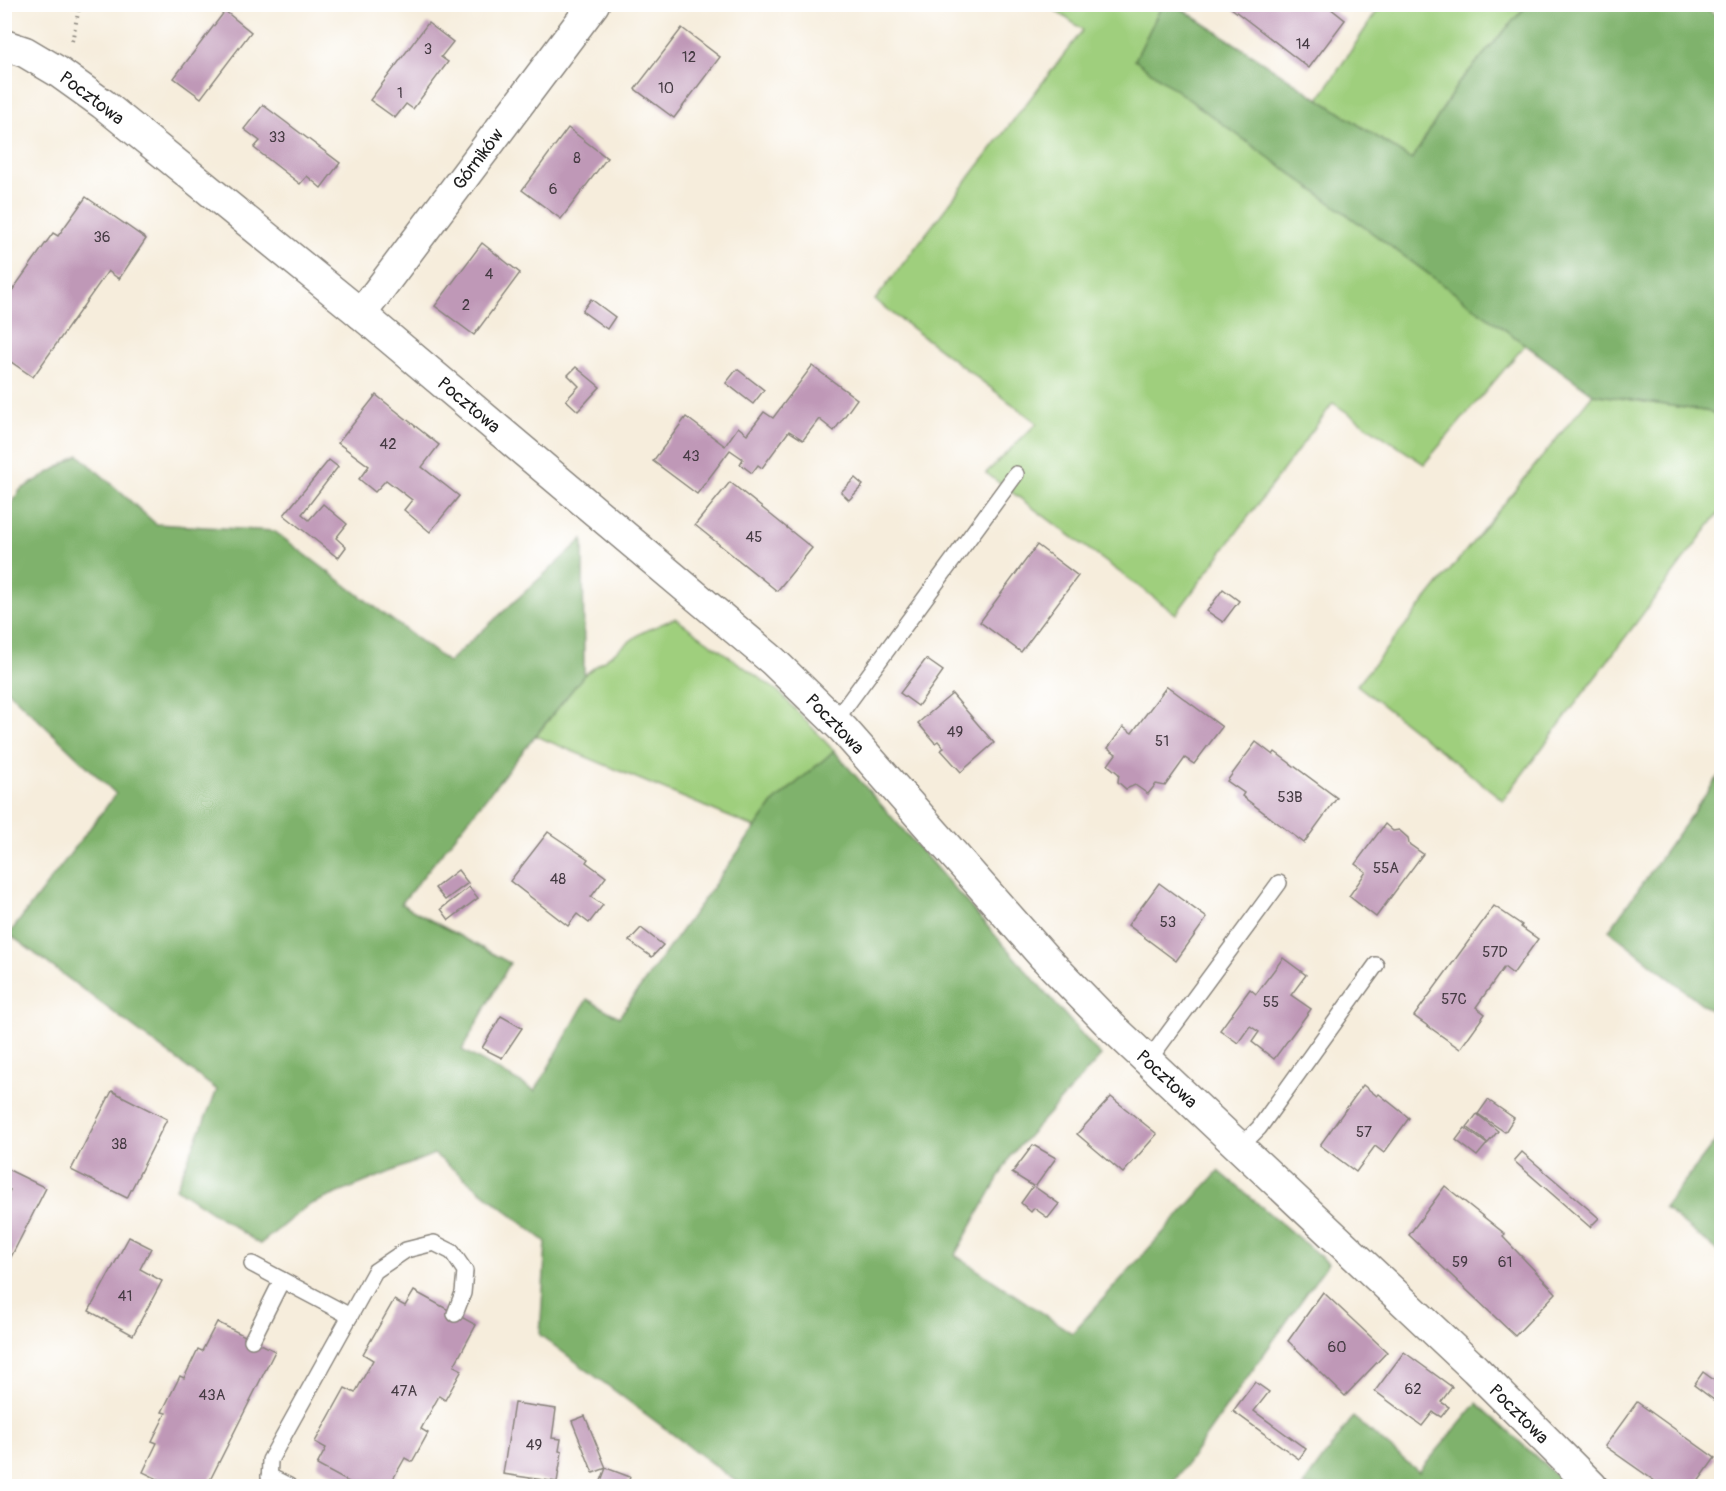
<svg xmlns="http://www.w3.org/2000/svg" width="1726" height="1491" font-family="Pangolin,sans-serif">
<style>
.green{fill:#9fcf7d;stroke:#5e764c;stroke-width:1.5}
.forest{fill:#7fb26c;stroke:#4e6744;stroke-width:1.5}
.building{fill:#bf98b7}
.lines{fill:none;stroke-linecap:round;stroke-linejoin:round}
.lane-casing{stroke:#89847c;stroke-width:18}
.street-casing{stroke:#89847c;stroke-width:33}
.path{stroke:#89847c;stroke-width:4;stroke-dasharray:1.5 4.5;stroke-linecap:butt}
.lane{stroke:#fff;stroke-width:15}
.street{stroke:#fff;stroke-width:30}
.labels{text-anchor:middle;stroke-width:6;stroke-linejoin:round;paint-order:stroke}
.number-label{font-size:15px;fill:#453b43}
.street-label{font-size:18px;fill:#1c1c1c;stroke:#fff}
</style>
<rect width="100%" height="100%" fill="#fff"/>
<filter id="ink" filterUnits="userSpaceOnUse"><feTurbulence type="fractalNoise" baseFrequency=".0167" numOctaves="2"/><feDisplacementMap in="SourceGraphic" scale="12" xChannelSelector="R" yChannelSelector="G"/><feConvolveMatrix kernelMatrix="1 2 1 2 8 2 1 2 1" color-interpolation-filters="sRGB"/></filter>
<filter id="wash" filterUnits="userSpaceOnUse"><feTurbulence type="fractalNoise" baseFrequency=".008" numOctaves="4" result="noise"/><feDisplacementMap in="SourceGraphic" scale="24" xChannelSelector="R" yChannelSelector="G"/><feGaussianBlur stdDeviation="1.35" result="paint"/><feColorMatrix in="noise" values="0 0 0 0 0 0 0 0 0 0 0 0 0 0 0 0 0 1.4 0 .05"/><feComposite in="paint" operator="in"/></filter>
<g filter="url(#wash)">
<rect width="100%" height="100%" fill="#f6eddc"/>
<g class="green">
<path d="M 1048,5 L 1162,5 L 1135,60 L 1526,344 L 1424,464 L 1333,403 L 1176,614 L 986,473 L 1037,423 L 875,300 L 1083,30 Z"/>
<path d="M 1381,5 L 1527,5 L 1457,85 L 1412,160 L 1319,99 Z"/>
<path d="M 1593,394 L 1711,412 L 1721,418 L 1721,510 L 1503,800 L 1357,685 Z"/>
<path d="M 675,618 L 779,692 L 834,751 L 774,802 L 756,828 L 536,736 L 584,675 L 641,633 Z"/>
</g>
<g class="forest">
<path d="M 1162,5 L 1176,5 L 1412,160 L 1457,85 L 1527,5 L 1702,5 L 1722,20 L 1721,418 L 1711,412 L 1593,394 L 1135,60 Z"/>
<path d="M 79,455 L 156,524 L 274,531 L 448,662 L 583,539 L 584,675 L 401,904 L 510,963 L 462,1050 L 535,1091 L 587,999 L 619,1017 L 774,802 L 834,751 L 1101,1056 L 1012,1154 L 955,1255 L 1072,1333 L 1219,1171 L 1328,1263 L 1171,1486 L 742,1486 L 540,1335 L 546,1242 L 434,1154 L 307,1206 L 260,1244 L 176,1188 L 217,1090 L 9,934 L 116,794 L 5,688 L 5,515 L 20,490 Z"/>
<path d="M 1721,773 L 1722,1019 L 1721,1019 L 1609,930 Z"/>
<path d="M 1721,1134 L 1721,1254 L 1664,1208 Z"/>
<path d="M 1477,1403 L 1568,1486 L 1303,1486 L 1353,1417 L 1419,1472 Z"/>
</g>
<g id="blocks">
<g class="building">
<path d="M 1226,4 L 1325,4 L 1345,20 L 1309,68 Z"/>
<path d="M 225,11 L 251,32 L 201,98 L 174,78 Z"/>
<path d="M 428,23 L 453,42 L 441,57 L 448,62 L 413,109 L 406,104 L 395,118 L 370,100 Z"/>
<path d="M 682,28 L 720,57 L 674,118 L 635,89 Z"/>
<path d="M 263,105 L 340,163 L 321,188 L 307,176 L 300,184 L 254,148 L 260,141 L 244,129 Z"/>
<path d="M 568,128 L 607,158 L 561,219 L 522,190 Z"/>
<path d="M 86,197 L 146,239 L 119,279 L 108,271 L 33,377 L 4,357 L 4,302 L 53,233 L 58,236 Z"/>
<path d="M 482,243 L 520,273 L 474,335 L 435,306 Z"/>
<path d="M 591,299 L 615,317 L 607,329 L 582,311 Z"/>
<path d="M 812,366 L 857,399 L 834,431 L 819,419 L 803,440 L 789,431 L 762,468 L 758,465 L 752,473 L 740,464 L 743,459 L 730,450 L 697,494 L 653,461 L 686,417 L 725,446 L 738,427 L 747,434 L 764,412 L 773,418 Z"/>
<path d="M 576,367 L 600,387 L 578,411 L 566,400 L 579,386 L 568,375 Z"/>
<path d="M 737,369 L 764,390 L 753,404 L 726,383 Z"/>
<path d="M 376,395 L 439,445 L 422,467 L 459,496 L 430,532 L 404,510 L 412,500 L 386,480 L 375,492 L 359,479 L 369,466 L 338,443 Z"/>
<path d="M 329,460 L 338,467 L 302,514 L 309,520 L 323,504 L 347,524 L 336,538 L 346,547 L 338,558 L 284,515 Z"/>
<path d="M 855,478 L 863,485 L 849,500 L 841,492 Z"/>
<path d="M 730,482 L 812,548 L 777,591 L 695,525 Z"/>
<path d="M 1037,545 L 1078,576 L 1021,652 L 980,622 Z"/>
<path d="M 1223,589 L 1239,601 L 1223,622 L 1207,611 Z"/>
<path d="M 926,659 L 943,671 L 918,706 L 900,693 Z"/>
<path d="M 1167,686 L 1222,727 L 1194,764 L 1185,758 L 1165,786 L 1156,784 L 1148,794 L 1135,785 L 1126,789 L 1118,782 L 1119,774 L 1108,765 L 1116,754 L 1108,748 L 1123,727 L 1132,733 Z"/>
<path d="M 952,694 L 994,743 L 961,772 L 941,750 L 944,748 L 938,741 L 935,743 L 918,723 Z"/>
<path d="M 1256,742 L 1273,755 L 1275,752 L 1337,798 L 1304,843 L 1242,796 L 1244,793 L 1227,781 Z"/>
<path d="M 1385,824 L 1393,831 L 1399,830 L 1408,838 L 1409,844 L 1423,854 L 1376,917 L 1349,896 L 1366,872 L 1355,864 Z"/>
<path d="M 548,832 L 588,859 L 586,862 L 606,877 L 591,897 L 603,905 L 589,923 L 577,914 L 568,926 L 510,881 Z"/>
<path d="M 458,870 L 468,883 L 445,900 L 435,888 Z"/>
<path d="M 1159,883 L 1207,918 L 1176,961 L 1128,925 Z"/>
<path d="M 469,887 L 478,898 L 449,920 L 441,909 Z"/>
<path d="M 1494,906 L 1522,925 L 1521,927 L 1538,939 L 1513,974 L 1504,967 L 1476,1007 L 1485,1014 L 1460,1049 L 1414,1016 Z"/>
<path d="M 641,928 L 663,945 L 652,957 L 629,941 Z"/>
<path d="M 1283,958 L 1306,975 L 1291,995 L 1311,1009 L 1274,1059 L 1252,1042 L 1259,1032 L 1250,1026 L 1238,1043 L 1220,1030 L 1250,989 L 1256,994 Z"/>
<path d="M 501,1016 L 522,1028 L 502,1058 L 482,1048 Z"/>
<path d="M 1363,1085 L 1377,1096 L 1379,1094 L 1409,1118 L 1384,1153 L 1375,1146 L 1356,1172 L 1320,1145 Z"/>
<path d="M 112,1091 L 167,1119 L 127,1198 L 71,1170 Z"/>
<path d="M 1111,1097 L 1157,1134 L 1123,1173 L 1077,1134 Z"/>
<path d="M 1488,1100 L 1514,1118 L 1505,1132 L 1478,1114 Z"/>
<path d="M 1477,1114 L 1498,1131 L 1488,1143 L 1467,1127 Z"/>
<path d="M 1465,1128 L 1487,1144 L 1477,1156 L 1456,1140 Z"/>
<path d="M 1033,1145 L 1056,1158 L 1035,1187 L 1059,1204 L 1048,1218 L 1034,1208 L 1031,1212 L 1021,1203 L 1033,1186 L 1012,1173 Z"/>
<path d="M 1522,1152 L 1599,1218 L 1590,1227 L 1514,1161 Z"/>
<path d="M 7,1169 L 46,1188 L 8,1263 L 4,1261 L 4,1201 L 10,1190 L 4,1188 Z"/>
<path d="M 1445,1186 L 1505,1234 L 1503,1237 L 1556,1293 L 1515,1336 L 1409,1235 Z"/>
<path d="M 129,1237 L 151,1248 L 140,1269 L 162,1281 L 133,1335 L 89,1311 Z"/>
<path d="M 414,1291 L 476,1325 L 454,1366 L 462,1370 L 445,1400 L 439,1396 L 421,1429 L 428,1433 L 412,1462 L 405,1458 L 389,1486 L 356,1486 L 317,1465 L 326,1448 L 315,1442 L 345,1388 L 355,1393 L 373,1360 L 363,1354 L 394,1300 L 405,1306 Z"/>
<path d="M 1323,1292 L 1387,1352 L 1345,1396 L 1288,1341 Z"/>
<path d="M 217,1322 L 275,1351 L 207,1486 L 172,1486 L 143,1472 L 157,1443 L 152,1441 L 166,1413 L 162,1412 L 180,1376 L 184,1378 L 198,1349 L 202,1351 Z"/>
<path d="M 1404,1352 L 1452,1387 L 1441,1402 L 1449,1407 L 1441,1417 L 1433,1412 L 1422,1426 L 1375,1391 Z"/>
<path d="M 1703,1372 L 1722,1386 L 1722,1406 L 1694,1385 Z"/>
<path d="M 1255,1382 L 1269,1392 L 1254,1411 L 1306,1449 L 1299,1459 L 1233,1411 Z"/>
<path d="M 1637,1402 L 1715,1458 L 1695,1486 L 1662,1486 L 1605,1446 Z"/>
<path d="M 514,1403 L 556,1409 L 552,1438 L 561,1439 L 559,1451 L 562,1452 L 557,1482 L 503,1474 Z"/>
<path d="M 585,1416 L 606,1468 L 630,1477 L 627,1486 L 599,1486 L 606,1468 L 593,1473 L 572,1421 Z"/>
</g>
</g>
</g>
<g filter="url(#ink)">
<use href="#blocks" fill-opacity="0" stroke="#89847c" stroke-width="1.5"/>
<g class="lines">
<g class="lane-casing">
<g id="lane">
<path d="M 835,721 L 1016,474"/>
<path d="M 1148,1061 L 1279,883"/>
<path d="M 1240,1147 L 1259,1128 L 1376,965"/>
<path d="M 252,1264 L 350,1316"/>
<path d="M 252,1340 L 282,1280"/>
<path d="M 269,1476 L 289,1486"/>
<path d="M 269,1486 L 270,1460 L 375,1271 L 406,1250 L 434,1243 L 452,1252 L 465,1271 L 463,1293 L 455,1314"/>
</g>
</g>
<g class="street-casing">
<g id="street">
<path d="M 4,45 L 25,52 L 57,71 L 103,104 L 361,314 L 773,661 L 843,729 L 1044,957 L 1111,1026 L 1475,1369 L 1592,1486"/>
<path d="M 361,314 L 594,4"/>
</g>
</g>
<path class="path" d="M 72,41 L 80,4"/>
<use href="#lane" class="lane"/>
<use href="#street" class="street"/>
</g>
</g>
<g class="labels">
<g class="number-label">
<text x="1303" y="49">14</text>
<text x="428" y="54">3</text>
<text x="689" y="62">12</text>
<text x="666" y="93">10</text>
<text x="400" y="98">1</text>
<text x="277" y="142">33</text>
<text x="577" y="163">8</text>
<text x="553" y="194">6</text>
<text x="102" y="242">36</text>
<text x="489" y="279">4</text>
<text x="466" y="310">2</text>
<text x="388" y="449">42</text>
<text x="691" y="461">43</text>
<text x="754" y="542">45</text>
<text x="955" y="737">49</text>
<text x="1162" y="746">51</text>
<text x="1290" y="802">53B</text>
<text x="1386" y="873">55A</text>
<text x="558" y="884">48</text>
<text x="1168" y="927">53</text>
<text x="1495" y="957">57D</text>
<text x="1454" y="1004">57C</text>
<text x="1271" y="1007">55</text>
<text x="1364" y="1137">57</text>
<text x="119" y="1149">38</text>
<text x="1460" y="1267">59</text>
<text x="1505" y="1267">61</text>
<text x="125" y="1301">41</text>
<text x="1337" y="1352">60</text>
<text x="1413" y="1394">62</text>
<text x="404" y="1396">47A</text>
<text x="212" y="1400">43A</text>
<text x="534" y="1450">49</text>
</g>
<g class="street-label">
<text transform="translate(92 98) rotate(37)" y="6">Pocztowa</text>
<text transform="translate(478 159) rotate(-53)" y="6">Górników</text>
<text transform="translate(469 405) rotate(40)" y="6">Pocztowa</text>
<text transform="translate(835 724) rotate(46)" y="6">Pocztowa</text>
<text transform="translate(1167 1079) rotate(43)" y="6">Pocztowa</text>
<text transform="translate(1519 1414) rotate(45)" y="6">Pocztowa</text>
</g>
</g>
<rect width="1726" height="1491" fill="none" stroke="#fff" stroke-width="24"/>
</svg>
